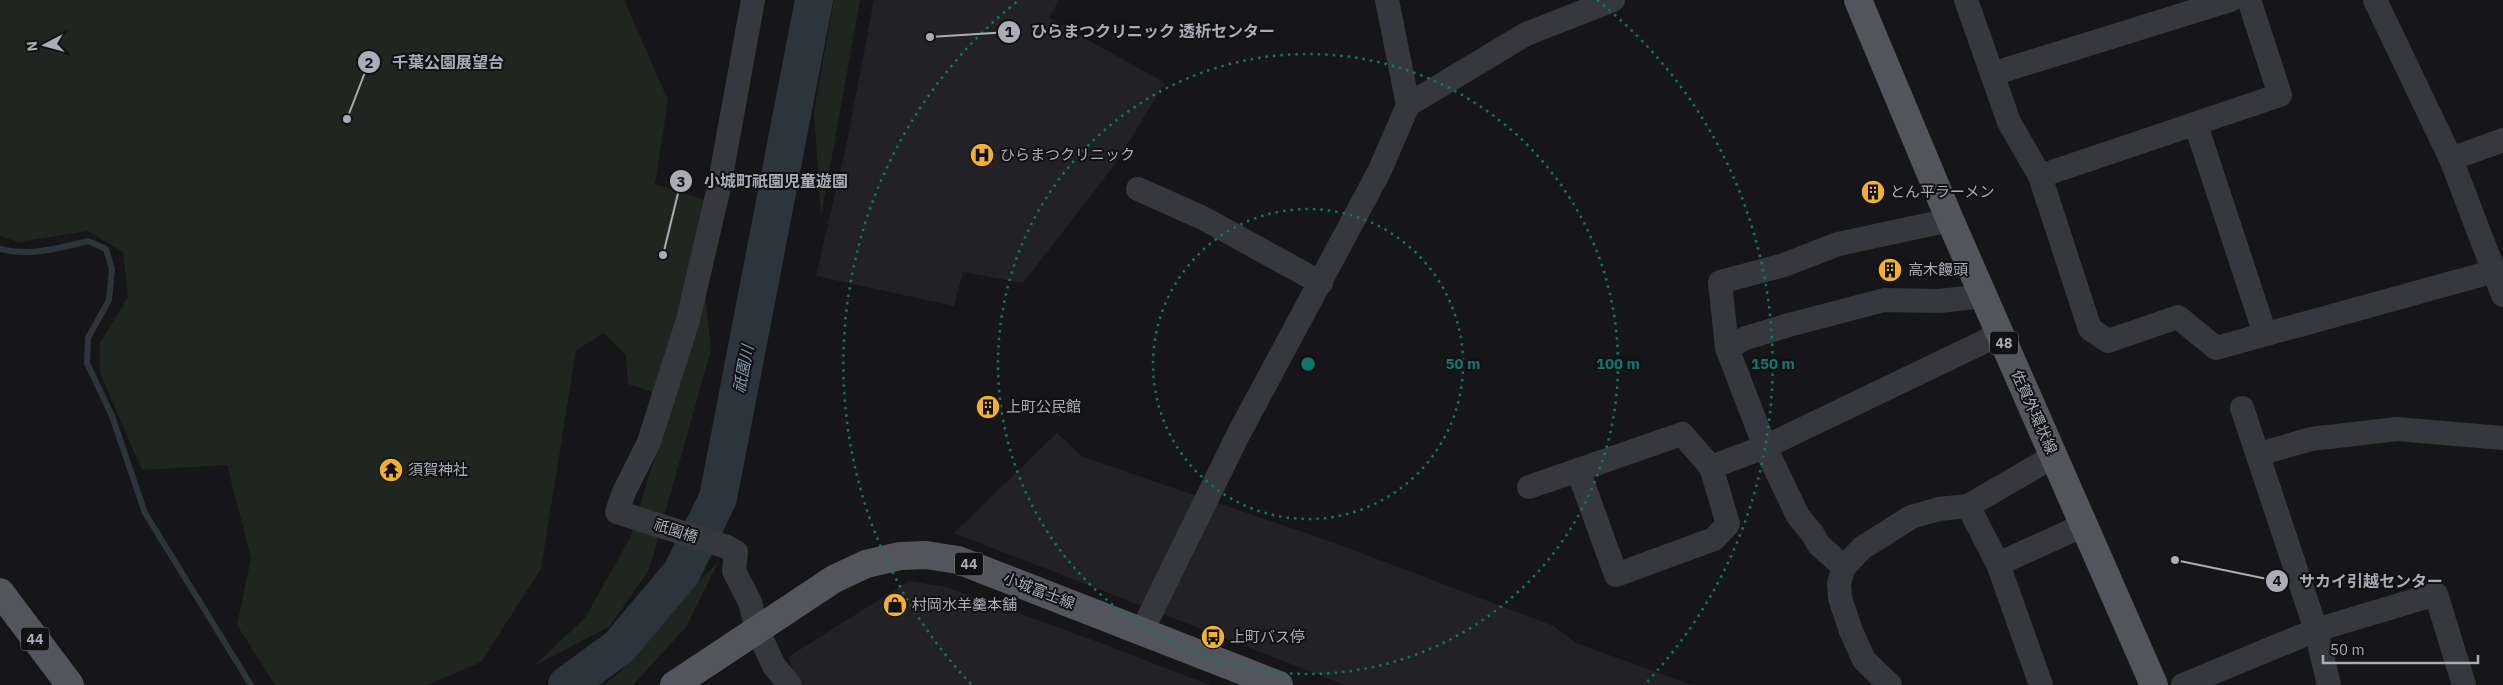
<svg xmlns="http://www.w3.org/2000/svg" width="2503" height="685" font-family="'IBM Plex Sans','Noto Sans JP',sans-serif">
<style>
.built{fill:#222225}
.green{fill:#1e261f}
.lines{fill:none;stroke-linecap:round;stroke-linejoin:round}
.stream{stroke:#2c353c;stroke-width:6}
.river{stroke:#2c353c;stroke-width:38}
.minor{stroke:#37383d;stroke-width:24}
.major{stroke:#53555c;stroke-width:28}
.ring{fill:none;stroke:#0f766e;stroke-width:2.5;stroke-dasharray:2.5 5}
.labels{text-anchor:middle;stroke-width:4;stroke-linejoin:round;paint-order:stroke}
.shield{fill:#111113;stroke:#7b7e86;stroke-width:1}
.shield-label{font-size:14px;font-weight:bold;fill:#a8adb8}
.poi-label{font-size:15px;fill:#a8adb8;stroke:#111113;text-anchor:start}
.street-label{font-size:15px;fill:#a8adb8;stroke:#111113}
.water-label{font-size:16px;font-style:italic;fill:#7f9bb3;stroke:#111113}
.centre{fill:#0f766e;stroke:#111113;stroke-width:2.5}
.ring-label{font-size:15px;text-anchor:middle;font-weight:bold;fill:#0f766e;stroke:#111113;stroke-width:4;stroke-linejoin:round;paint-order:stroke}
.leader{fill:none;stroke:#a8adb8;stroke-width:2}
.callout-dot{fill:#a8adb8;stroke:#111113;stroke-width:2}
.mark-label{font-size:15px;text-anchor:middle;font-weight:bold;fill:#111}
.callout-label{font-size:16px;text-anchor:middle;font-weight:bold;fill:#a8adb8;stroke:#111113;stroke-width:4;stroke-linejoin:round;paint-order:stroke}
</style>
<rect width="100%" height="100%" fill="#161618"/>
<g class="built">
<path d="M 874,0 L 1059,0 L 1049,18 L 1165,83 L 1113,167 L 1023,283 L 963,272 L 954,306 L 816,276 L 847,142 Z"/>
<path d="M 1057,433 L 1083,457 L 1332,542 L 1554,626 L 1576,643 L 1689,684 L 1699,685 L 1345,685 L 954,533 Z"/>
<path d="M 909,581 L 946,587 L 1098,642 L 1210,685 L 799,685 L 788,657 Z"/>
</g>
<g class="green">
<path d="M 0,0 L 624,0 L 668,100 L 655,184 L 708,201 L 659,394 L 628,384 L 626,355 L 604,333 L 576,350 L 541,569 L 481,662 L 428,685 L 275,685 L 237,625 L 251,558 L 227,465 L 142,470 L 100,373 L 100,343 L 128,297 L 123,252 L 88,231 L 18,242 L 0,236 Z"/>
<path d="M 834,0 L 860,0 L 821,217 L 814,111 Z"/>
<path d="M 705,294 L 711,350 L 649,570 L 609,627 L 535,665 L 585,618 L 630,538 Z"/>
<path d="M 718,563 L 686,627 L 633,685 L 603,685 L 619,673 L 685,593 Z"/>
</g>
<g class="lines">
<path class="stream" d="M 0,249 C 30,257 59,248 88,241 L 106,249 L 112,269 L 109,300 L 88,338 L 87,363 L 112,416 L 145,513 L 251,685"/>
<path class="river" d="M 567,685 L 619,647 L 682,572 L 718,498 L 814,0"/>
<g class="minor">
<path d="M 753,0 L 719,187 L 688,320 L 649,442 L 624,492 L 617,512 L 727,547 L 736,552 L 734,571 L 750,602 L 757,629 L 774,666 L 790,685"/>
<path d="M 1966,0 L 2009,122 L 2040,176 L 2090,329 L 2108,341 L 2178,317 L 2216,348 L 2495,271"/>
<path d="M 2375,0 L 2451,159 L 2503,295"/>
<path d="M 1992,74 L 2230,0"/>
<path d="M 1408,105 L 1526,34 L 1613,0"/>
<path d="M 2196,125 L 2265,334"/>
<path d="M 2451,159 L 2503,140"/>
<path d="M 2040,176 L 2280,95 L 2249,0"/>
<path d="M 1138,189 L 1203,218 L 1321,283"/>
<path d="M 1727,348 L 1746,338 L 1789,325 L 1884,300 L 1940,301 L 1983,296"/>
<path d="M 2242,408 L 2316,630 L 2436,594 L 2464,685"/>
<path d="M 2259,454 L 2311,439 L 2397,429 L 2503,438"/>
<path d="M 1578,470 L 1616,575 L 1714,539 L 1728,524 L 1711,467"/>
<path d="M 1529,487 L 1682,434 L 1711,467 L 1765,447 L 2000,334"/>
<path d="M 1968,506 L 1998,564 L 2084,525"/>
<path d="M 1998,564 L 2041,685"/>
<path d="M 1844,567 L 1819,545 L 1812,533 L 1798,516 L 1765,447 L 1727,348 L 1720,282 L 1784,265 L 1838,244 L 1950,220"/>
<path d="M 1142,631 L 1238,435 L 1379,172 L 1408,105 L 1387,0"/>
<path d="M 1890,685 L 1864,660 L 1851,631 L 1840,598 L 1839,583 L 1844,567 L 1862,548 L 1911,517 L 1939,509 L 1968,506 L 2054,456"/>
<path d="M 2183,685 L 2316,630 L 2329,685"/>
</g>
<g class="major">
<path d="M 1858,0 L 1950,220 L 2154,685"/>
<path d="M 0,592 L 70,685"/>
<path d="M 674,685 L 834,579 L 866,564 L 900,556 L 926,555 L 958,560 L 1279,685"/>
</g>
</g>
<g class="ring">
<circle cx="1308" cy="364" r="155"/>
<circle cx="1308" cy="364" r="310"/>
<path d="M971 684A465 465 0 0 1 1019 0M1597 0A465 465 0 0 1 1645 684"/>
</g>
<defs>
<g id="hospital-disc" transform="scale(1.25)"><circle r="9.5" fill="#f2b134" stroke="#111113"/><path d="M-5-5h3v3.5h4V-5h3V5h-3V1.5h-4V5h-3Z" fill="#111"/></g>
<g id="building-disc" transform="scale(1.25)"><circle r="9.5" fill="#f2b134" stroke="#111113"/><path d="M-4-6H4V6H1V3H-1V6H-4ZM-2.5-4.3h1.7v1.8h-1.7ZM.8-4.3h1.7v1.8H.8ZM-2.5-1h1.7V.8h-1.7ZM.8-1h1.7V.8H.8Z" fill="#111"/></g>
<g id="temple-disc" transform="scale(1.25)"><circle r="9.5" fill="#f2b134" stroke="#111113"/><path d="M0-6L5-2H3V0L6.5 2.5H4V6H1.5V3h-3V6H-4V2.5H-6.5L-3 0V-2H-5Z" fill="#111"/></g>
<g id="shop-disc" transform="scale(1.25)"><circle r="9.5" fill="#f2b134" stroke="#111113"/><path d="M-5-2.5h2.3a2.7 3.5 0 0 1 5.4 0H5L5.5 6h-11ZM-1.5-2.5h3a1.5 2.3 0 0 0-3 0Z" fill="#111"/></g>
<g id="bus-disc" transform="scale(1.25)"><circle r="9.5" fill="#f2b134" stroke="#111113"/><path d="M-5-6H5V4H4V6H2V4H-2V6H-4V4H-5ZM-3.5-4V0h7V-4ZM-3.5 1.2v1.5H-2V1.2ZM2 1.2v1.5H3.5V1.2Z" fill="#111"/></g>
</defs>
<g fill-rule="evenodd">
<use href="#hospital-disc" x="982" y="155"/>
<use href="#building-disc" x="1873" y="192"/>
<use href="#building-disc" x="1890" y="270"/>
<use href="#building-disc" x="988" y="407"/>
<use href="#temple-disc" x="391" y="470"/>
<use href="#shop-disc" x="895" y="605"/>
<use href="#bus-disc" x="1213" y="637"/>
</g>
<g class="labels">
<g class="shield">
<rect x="1990" y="331.5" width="28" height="23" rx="4"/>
<rect x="955" y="552.5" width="28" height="23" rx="4"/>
<rect x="21" y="627.5" width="28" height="23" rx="4"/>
</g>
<g class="shield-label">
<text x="2004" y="348">48</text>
<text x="969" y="569">44</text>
<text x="35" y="644">44</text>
</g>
<g class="poi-label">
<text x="1000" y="160">ひらまつクリニック</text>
<text x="1890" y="197">とん平ラーメン</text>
<text x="1908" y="275">高木饅頭</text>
<text x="1006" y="412">上町公民館</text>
<text x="408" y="475">須賀神社</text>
<text x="912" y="610">村岡水羊羹本舗</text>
<text x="1230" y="642">上町バス停</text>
</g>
<g class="street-label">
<text transform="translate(2034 412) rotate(66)" y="5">佐賀外環状線</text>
<text transform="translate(676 531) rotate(18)" y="5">祇園橋</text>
<text transform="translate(1039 591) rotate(21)" y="5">小城富士線</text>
</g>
<g class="water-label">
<text transform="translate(743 369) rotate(-79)" y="6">祇園川</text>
</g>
</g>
<circle cx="1308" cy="364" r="8" class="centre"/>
<g class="ring-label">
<text x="1463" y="369">50 m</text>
<text x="1618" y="369">100 m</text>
<text x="1773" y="369">150 m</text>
</g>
<path class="leader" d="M930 37L1009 32M347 119L369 62M663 255L681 181M2175 560L2277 581"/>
<g class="callout-dot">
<circle cx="930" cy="37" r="5"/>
<circle cx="347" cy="119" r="5"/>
<circle cx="663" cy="255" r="5"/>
<circle cx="2175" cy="560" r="5"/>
<circle cx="1009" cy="32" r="12"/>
<circle cx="369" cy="62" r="12"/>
<circle cx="681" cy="181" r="12"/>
<circle cx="2277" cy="581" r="12"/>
</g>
<g class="mark-label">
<text x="1009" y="37">1</text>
<text x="369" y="68">2</text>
<text x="681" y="187">3</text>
<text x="2277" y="586">4</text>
</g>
<g class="callout-label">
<text x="1153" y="37">ひらまつクリニック 透析センター</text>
<text x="448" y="68">千葉公園展望台</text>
<text x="776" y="187">小城町祇園児童遊園</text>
<text x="2371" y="587">サカイ引越センター</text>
</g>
<g transform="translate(45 45) rotate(264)" stroke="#111113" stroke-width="4" paint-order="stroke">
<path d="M0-4L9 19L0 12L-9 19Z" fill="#a8adb8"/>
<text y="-8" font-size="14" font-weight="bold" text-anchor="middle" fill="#a8adb8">N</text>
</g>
<path d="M2323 655v8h155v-8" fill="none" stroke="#a8adb8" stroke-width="2.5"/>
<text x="2330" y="655" font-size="15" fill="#a8adb8" stroke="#111113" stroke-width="4" paint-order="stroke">50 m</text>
</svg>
